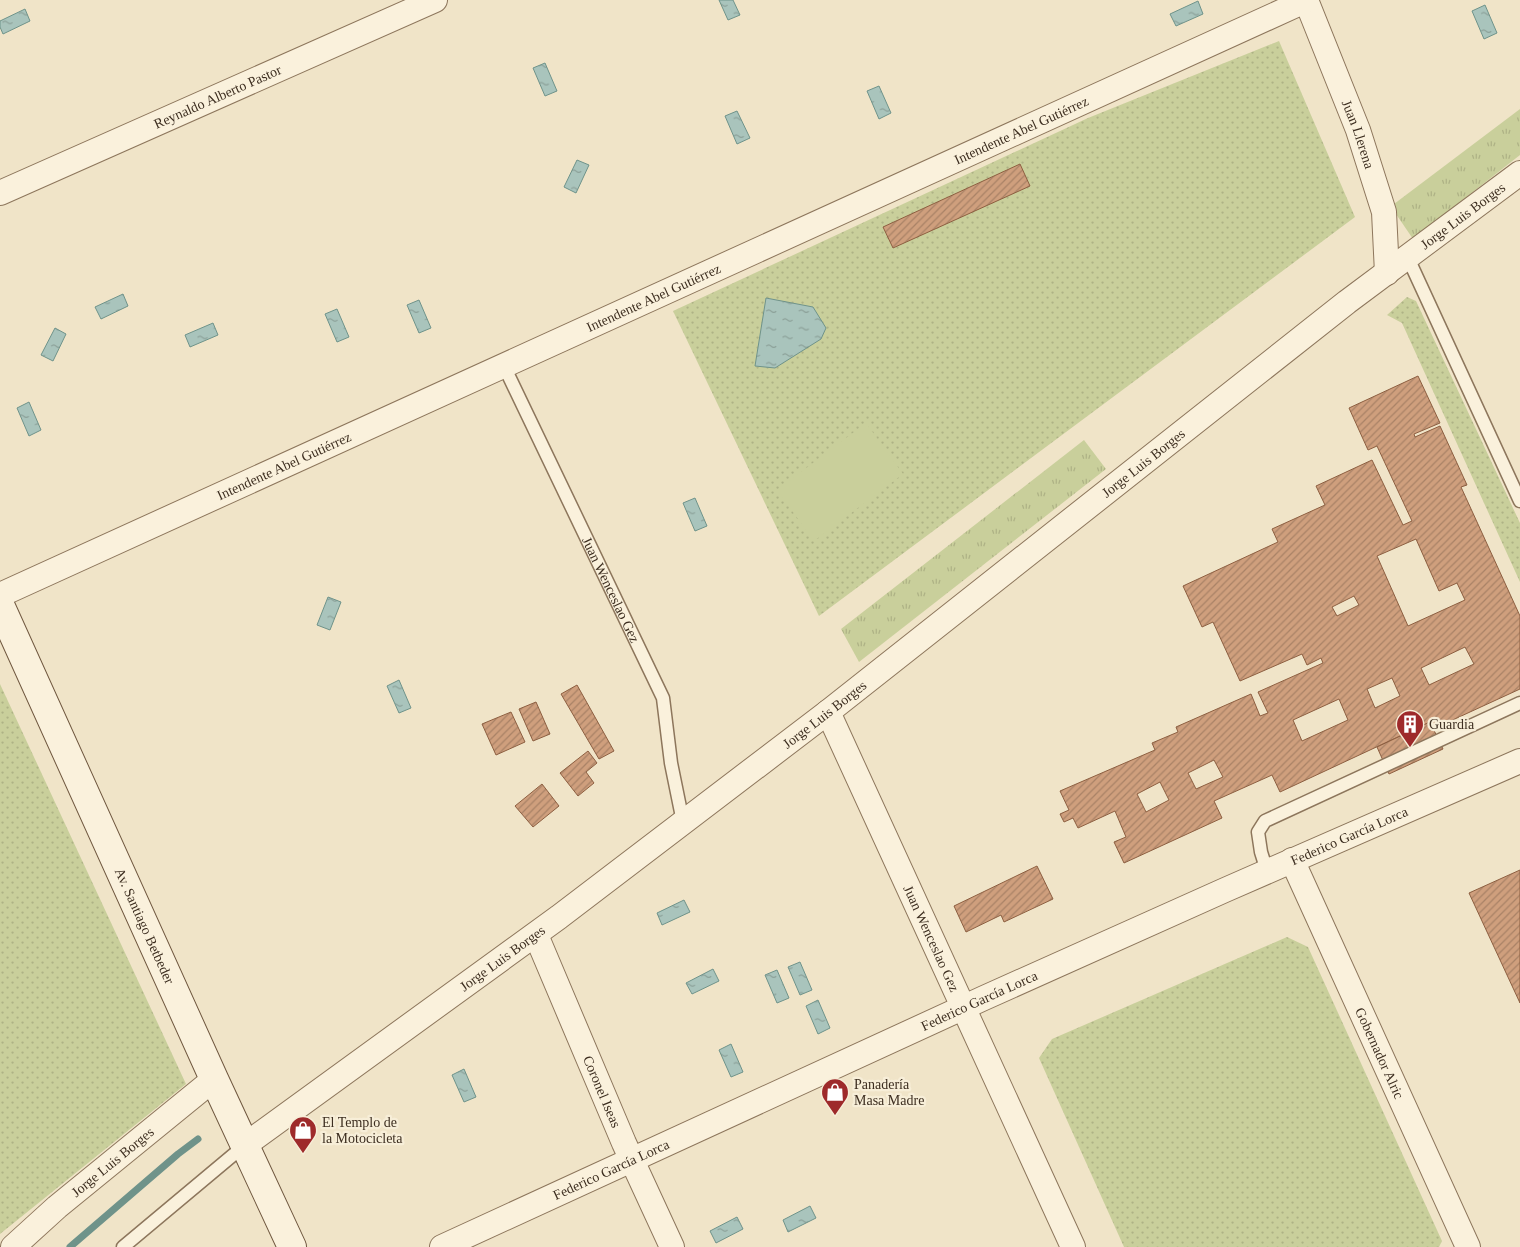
<svg xmlns="http://www.w3.org/2000/svg" width="1520" height="1247" font-family="Georgia,serif">
<style>
.grass{fill:url(#grass-dots)}
.park{fill:url(#park-tufts)}
.garden{fill:#c9cf9b}
.water{fill:url(#water-ripples);stroke:#6f938a}
.lines{fill:none;stroke-linecap:round;stroke-linejoin:round}
.stream{stroke:#6f938a;stroke-width:7}
.building{fill:url(#building-hatch);stroke:#8d5f41;fill-rule:evenodd}
.service-casing{stroke:#8d765c;stroke-width:15}
.minor-casing{stroke:#8d765c;stroke-width:26}
.secondary-casing{stroke:#6f573f;stroke-width:30}
.service{stroke:#faf1dc;stroke-width:12}
.minor{stroke:#faf1dc;stroke-width:24}
.secondary{stroke:#faf1dc;stroke-width:28}
.labels{text-anchor:middle;stroke-width:4.5;stroke-linejoin:round;paint-order:stroke}
.street-label{font-size:14px;fill:#3d2e20;stroke:#f7eed8}
.poi-label{font-size:14px;fill:#3d2e20;stroke:#f7eed8;text-anchor:start}
</style>
<defs>
<pattern id="grass-dots" width="8" height="8" patternUnits="userSpaceOnUse" patternTransform="scale(1.25)"><rect width="8" height="8" fill="#c9cf9b"/><path d="M2 2h.1M6 6h.1" fill="none" stroke="#aeb285" stroke-width="1.8" stroke-linecap="round"/></pattern>
<pattern id="park-tufts" width="24" height="20" patternUnits="userSpaceOnUse" patternTransform="scale(1.25)"><rect width="24" height="20" fill="#c9cf9b"/><path d="M3 7l-1-3M5 7V3M7 7l1-3M15 17l-1-3M17 17v-4M19 17l1-3" fill="none" stroke="#aeb285"/></pattern>
<pattern id="water-ripples" width="26" height="14" patternUnits="userSpaceOnUse" patternTransform="scale(1.25)"><rect width="26" height="14" fill="#a9c4bc"/><path d="M2 4q2-2 4 0t4 0M15 11q2-2 4 0t4 0" fill="none" stroke="#8ba098"/></pattern>
<pattern id="building-hatch" width="6" height="6" patternUnits="userSpaceOnUse" patternTransform="scale(1.25)"><rect width="6" height="6" fill="#cf9f7d"/><path d="M-1 1l2-2M0 6l6-6M5 7l2-2" fill="none" stroke="#a98266"/></pattern>
</defs>
<rect width="100%" height="100%" fill="#f0e4c8"/>
<g class="grass">
<path d="M 1279,41 L 1355,217 L 819,616 L 673,311 L 1088,118 Z"/>
<path d="M 1407,297 L 1416,301 L 1520,523 L 1520,582 L 1402,323 L 1387,315 Z"/>
<path d="M 0,684 L 186,1084 L 0,1234 Z"/>
<path d="M 1287,937 L 1308,947 L 1442,1241 L 1439,1247 L 1124,1247 L 1039,1058 L 1052,1039 Z"/>
</g>
<g class="park">
<path d="M 1520,109 L 1520,155 L 1413,239 L 1396,214 L 1394,204 Z"/>
<path d="M 1084,440 L 1106,469 L 859,662 L 841,629 Z"/>
</g>
<path class="garden" d="M 866,423 L 903,474 L 814,541 L 777,490 Z"/>
<g class="water">
<path d="M 719,0 L 733,0 L 740,15 L 728,20 Z"/>
<path d="M 1198,1 L 1203,14 L 1176,26 L 1170,14 Z"/>
<path d="M 1485,5 L 1497,33 L 1484,39 L 1472,11 Z"/>
<path d="M 25,9 L 30,21 L 3,34 L 0,27 L 0,21 Z"/>
<path d="M 545,63 L 557,91 L 545,96 L 533,68 Z"/>
<path d="M 879,86 L 891,113 L 879,119 L 867,91 Z"/>
<path d="M 737,111 L 750,138 L 737,144 L 725,116 Z"/>
<path d="M 577,160 L 589,165 L 576,193 L 564,187 Z"/>
<path d="M 123,294 L 128,306 L 101,319 L 95,307 Z"/>
<path d="M 766,298 L 813,307 L 826,328 L 821,339 L 775,368 L 755,366 Z"/>
<path d="M 419,300 L 431,328 L 419,333 L 407,305 Z"/>
<path d="M 337,309 L 349,337 L 337,342 L 325,314 Z"/>
<path d="M 213,323 L 218,335 L 190,347 L 185,335 Z"/>
<path d="M 55,328 L 66,334 L 53,361 L 41,355 Z"/>
<path d="M 29,402 L 41,430 L 29,436 L 17,408 Z"/>
<path d="M 695,498 L 707,526 L 695,531 L 683,503 Z"/>
<path d="M 328,597 L 341,602 L 330,630 L 317,625 Z"/>
<path d="M 399,680 L 411,708 L 399,713 L 387,686 Z"/>
<path d="M 684,900 L 690,912 L 662,925 L 657,913 Z"/>
<path d="M 800,962 L 812,990 L 800,995 L 788,967 Z"/>
<path d="M 713,969 L 719,981 L 692,994 L 686,983 Z"/>
<path d="M 777,970 L 789,998 L 777,1003 L 765,975 Z"/>
<path d="M 818,1000 L 830,1028 L 818,1034 L 806,1006 Z"/>
<path d="M 731,1044 L 743,1072 L 731,1077 L 719,1050 Z"/>
<path d="M 464,1069 L 476,1097 L 464,1102 L 452,1075 Z"/>
<path d="M 810,1206 L 816,1218 L 788,1232 L 783,1220 Z"/>
<path d="M 737,1217 L 743,1229 L 716,1243 L 710,1231 Z"/>
</g>
<g class="lines">
<path class="stream" d="M 70,1247 L 178,1154 L 198,1139"/>
</g>
<g class="building">
<path d="M 1020,164 L 1030,186 L 893,248 L 883,227 Z"/>
<path d="M 1418,376 L 1440,423 L 1414,434 L 1415,437 L 1440,426 L 1467,485 L 1461,487 L 1520,616 L 1520,689 L 1433,729 L 1430,722 L 1280,792 L 1272,775 L 1214,801 L 1222,818 L 1124,863 L 1114,842 L 1126,837 L 1115,811 L 1078,828 L 1073,818 L 1064,822 L 1060,814 L 1069,810 L 1060,791 L 1155,750 L 1152,743 L 1178,732 L 1176,727 L 1251,694 L 1260,716 L 1268,713 L 1258,692 L 1323,663 L 1321,658 L 1307,665 L 1302,654 L 1240,681 L 1213,622 L 1202,627 L 1183,586 L 1278,542 L 1272,529 L 1325,505 L 1316,486 L 1372,460 L 1403,525 L 1412,521 L 1377,446 L 1368,450 L 1349,408 ZM 1416,539 L 1439,591 L 1457,583 L 1465,600 L 1408,626 L 1377,556 ZM 1354,596 L 1359,605 L 1337,616 L 1332,607 ZM 1465,647 L 1474,664 L 1429,685 L 1421,668 ZM 1392,678 L 1400,696 L 1375,708 L 1367,689 ZM 1339,699 L 1348,720 L 1302,741 L 1293,720 ZM 1214,760 L 1223,777 L 1196,789 L 1188,773 ZM 1160,782 L 1169,800 L 1146,812 L 1137,794 Z"/>
<path d="M 577,685 L 614,751 L 599,759 L 561,694 Z"/>
<path d="M 536,702 L 550,734 L 533,741 L 519,709 Z"/>
<path d="M 511,712 L 525,742 L 496,755 L 482,724 Z"/>
<path d="M 1430,722 L 1443,749 L 1389,774 L 1377,747 Z"/>
<path d="M 588,751 L 597,763 L 586,772 L 594,783 L 578,796 L 560,773 Z"/>
<path d="M 542,784 L 559,806 L 533,827 L 515,806 Z"/>
<path d="M 1037,866 L 1053,899 L 1004,922 L 1001,915 L 966,932 L 954,906 Z"/>
<path d="M 1520,870 L 1520,1003 L 1469,893 Z"/>
</g>
<g class="lines">
<g class="service-casing">
<g id="service">
<path d="M 1408,258 L 1520,501"/>
<path id="s1" d="M 504,366 L 663,698 L 671,763 L 683,822"/>
<path d="M 1267,871 L 1261,852 L 1258,832 L 1265,821 L 1520,703"/>
<path d="M 123,1247 L 245,1145"/>
</g>
</g>
<g class="minor-casing">
<g id="minor">
<path id="s2" d="M 1306,0 L 1358,130 L 1384,212 L 1387,273"/>
<path id="s3" d="M 0,193 L 435,0"/>
<path id="s4" d="M 0,595 L 1307,0"/>
<path id="s5" d="M 828,712 L 1073,1247"/>
<path id="s6" d="M 1292,860 L 1468,1247"/>
<path id="s7" d="M 536,935 L 624,1143 L 672,1247"/>
<path id="s8" d="M 245,1145 L 559,917 L 828,712 L 1347,302 L 1520,173"/>
<path id="s9" d="M 13,1247 L 57,1207 L 214,1079"/>
<path id="s10" d="M 442,1247 L 984,998 L 1225,890 L 1520,761"/>
</g>
</g>
<g class="secondary-casing">
<g id="secondary">
<path id="s11" d="M 0,605 L 214,1079 L 292,1247"/>
</g>
</g>
<use href="#service" class="service"/>
<use href="#minor" class="minor"/>
<use href="#secondary" class="secondary"/>
</g>
<defs>
<g id="building-pin" transform="scale(1.4375)"><path d="M0 17L-7.5 6A9.5 9.5 0 1 1 7.5 6Z" fill="#9e2a2b" stroke="#f7eed8"/><path d="M-4-6H4V6H1V3H-1V6H-4ZM-2.5-4.3h1.7v1.8h-1.7ZM.8-4.3h1.7v1.8H.8ZM-2.5-1h1.7V.8h-1.7ZM.8-1h1.7V.8H.8Z" fill="#fff"/></g>
<g id="shop-pin" transform="scale(1.4375)"><path d="M0 17L-7.5 6A9.5 9.5 0 1 1 7.5 6Z" fill="#9e2a2b" stroke="#f7eed8"/><path d="M-5-2.5h2.3a2.7 3.5 0 0 1 5.4 0H5L5.5 6h-11ZM-1.5-2.5h3a1.5 2.3 0 0 0-3 0Z" fill="#fff"/></g>
</defs>
<g fill-rule="evenodd">
<use href="#building-pin" x="1410" y="724"/>
<use href="#shop-pin" x="835" y="1092"/>
<use href="#shop-pin" x="303" y="1130"/>
</g>
<g class="labels">
<g class="street-label">
<text dy="5" stroke="none"><textPath href="#s3" startOffset="238">Reynaldo Alberto Pastor</textPath></text>
<text dy="5" stroke="none"><textPath href="#s4" startOffset="1122">Intendente Abel Gutiérrez</textPath></text>
<text dy="5" stroke="none"><textPath href="#s2" startOffset="144">Juan Llerena</textPath></text>
<text dy="5" stroke="none"><textPath href="#s8" startOffset="1532">Jorge Luis Borges</textPath></text>
<text dy="5" stroke="none"><textPath href="#s4" startOffset="718">Intendente Abel Gutiérrez</textPath></text>
<text dy="5" stroke="none"><textPath href="#s8" startOffset="1128">Jorge Luis Borges</textPath></text>
<text dy="5" stroke="none"><textPath href="#s4" startOffset="312">Intendente Abel Gutiérrez</textPath></text>
<text dy="5" stroke="none"><textPath href="#s1" startOffset="248">Juan Wenceslao Gez</textPath></text>
<text dy="5" stroke="none"><textPath href="#s8" startOffset="722">Jorge Luis Borges</textPath></text>
<text dy="5" stroke="none"><textPath href="#s10" startOffset="996">Federico García Lorca</textPath></text>
<text dy="5" stroke="none"><textPath href="#s11" startOffset="352">Av. Santiago Betbeder</textPath></text>
<text dy="5" stroke="none"><textPath href="#s5" startOffset="249">Juan Wenceslao Gez</textPath></text>
<text dy="5" stroke="none"><textPath href="#s8" startOffset="318">Jorge Luis Borges</textPath></text>
<text dy="5" stroke="none"><textPath href="#s10" startOffset="591">Federico García Lorca</textPath></text>
<text dy="5" stroke="none"><textPath href="#s6" startOffset="212">Gobernador Alric</textPath></text>
<text dy="5" stroke="none"><textPath href="#s7" startOffset="170">Coronel Iseas</textPath></text>
<text dy="5" stroke="none"><textPath href="#s9" startOffset="131">Jorge Luis Borges</textPath></text>
<text dy="5" stroke="none"><textPath href="#s10" startOffset="186">Federico García Lorca</textPath></text>
</g>
<g class="poi-label">
<text x="1429" y="729">Guardia</text>
<text x="854" y="1089">Panadería<tspan x="854" dy="16">Masa Madre</tspan></text>
<text x="322" y="1127">El Templo de<tspan x="322" dy="16">la Motocicleta</tspan></text>
</g>
</g>
</svg>
